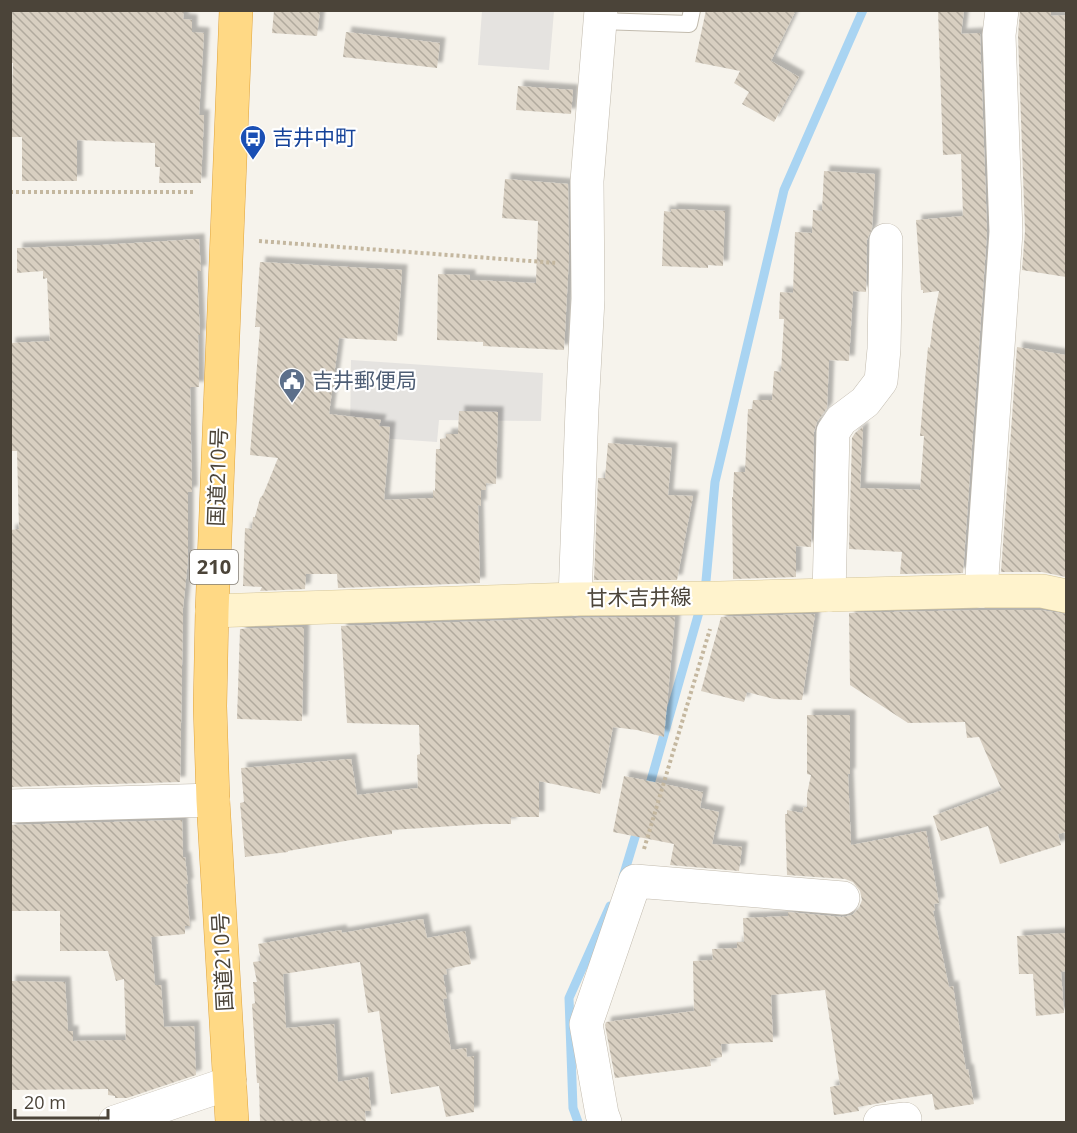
<svg xmlns="http://www.w3.org/2000/svg" width="1077" height="1133" font-family="'Open Sans','Noto Sans JP',sans-serif">
<style>
.parking{fill:#e5e3e0}
.lines{fill:none;stroke-linecap:round;stroke-linejoin:round}
.stream{stroke:#a9d4f2;stroke-width:9}
.building{fill:url(#building-back-hatch);filter:url(#shadow)}
.service-casing{stroke:#c2bbae;stroke-width:18}
.minor-casing{stroke:#c2bbae;stroke-width:34}
.secondary-casing{stroke:#d6c79b;stroke-width:34}
.trunk-casing{stroke:#e0a43c;stroke-width:34}
.path{stroke:#c4b79f;stroke-width:4;stroke-dasharray:3 3;stroke-linecap:butt}
.service{stroke:#fff;stroke-width:16}
.minor{stroke:#fff;stroke-width:33}
.secondary{stroke:#fff3cd;stroke-width:33}
.trunk{stroke:#ffd985;stroke-width:33}
.labels{text-anchor:middle;stroke-width:4.5;stroke-linejoin:round;paint-order:stroke}
.shield{fill:#fff;stroke:#817c74;stroke-width:1.5}
.shield-label{font-size:20px;font-weight:bold;fill:#4b4439}
.transit-label{font-size:21px;fill:#164399;stroke:#fff;text-anchor:start}
.service-label{font-size:21px;fill:#4e5e75;stroke:#fff;text-anchor:start}
.street-label{font-size:21px;fill:#4b4439;stroke:#fff}
</style>
<defs>
<pattern id="building-back-hatch" width="6" height="6" patternUnits="userSpaceOnUse" patternTransform="scale(1.5)"><rect width="6" height="6" fill="#d8cfc1"/><path d="M-1 5l2 2M0 0l6 6M5-1l2 2" fill="none" stroke="#b1aa9e"/></pattern>
<filter id="shadow"><feDropShadow dx="5.5" dy="-5.5" stdDeviation="1.5" flood-color="#0004"/></filter>
</defs>
<rect width="100%" height="100%" fill="#f6f3ec"/>
<g class="parking">
<path d="M 482,11 L 554,11 L 549,70 L 478,65 Z"/>
<path d="M 351,360 L 543,373 L 541,421 L 439,420 L 437,442 L 350,436 Z"/>
</g>
<g class="lines">
<g class="stream">
<path d="M 705,592 L 715,482 L 784,190 L 863,10"/>
<path d="M 648,791 L 701,605"/>
<path d="M 623,877 L 639,824"/>
<path d="M 578,1122 L 573,1108 L 569,998 L 610,906"/>
</g>
</g>
<g class="building">
<path d="M 10,10 L 184,10 L 183,19 L 192,20 L 192,32 L 204,33 L 199,115 L 204,115 L 201,183 L 159,183 L 160,167 L 155,167 L 155,143 L 77,140 L 77,181 L 22,181 L 22,137 L 10,137 L 13,63 L 10,63 Z"/>
<path d="M 274,10 L 320,10 L 317,36 L 272,33 Z"/>
<path d="M 706,10 L 796,10 L 771,61 L 799,77 L 774,122 L 742,104 L 749,92 L 734,83 L 740,71 L 695,62 Z"/>
<path d="M 938,10 L 964,10 L 961,34 L 980,33 L 987,232 L 963,573 L 900,574 L 902,552 L 849,549 L 852,438 L 855,433 L 863,427 L 860,488 L 920,490 L 924,436 L 920,436 L 928,347 L 930,348 L 933,322 L 939,291 L 923,293 L 923,290 L 921,290 L 916,220 L 963,216 L 961,154 L 943,155 Z"/>
<path d="M 1020,10 L 1051,10 L 1051,16 L 1066,15 L 1066,277 L 1022,270 L 1025,231 L 1018,36 Z"/>
<path d="M 346,32 L 440,43 L 437,68 L 343,57 Z"/>
<path d="M 518,86 L 573,90 L 571,114 L 516,110 Z"/>
<path d="M 824,171 L 875,174 L 872,228 L 867,240 L 866,292 L 853,291 L 849,361 L 829,360 L 827,408 L 817,422 L 814,432 L 811,547 L 796,546 L 796,577 L 733,579 L 732,497 L 733,497 L 734,472 L 745,472 L 748,409 L 752,409 L 753,400 L 772,400 L 774,371 L 781,372 L 784,319 L 779,319 L 780,292 L 793,293 L 795,232 L 812,233 L 813,210 L 822,211 Z"/>
<path d="M 505,179 L 568,184 L 569,256 L 564,350 L 483,346 L 483,342 L 437,340 L 438,274 L 470,275 L 470,280 L 536,283 L 538,221 L 502,218 Z"/>
<path d="M 671,209 L 725,211 L 723,266 L 708,265 L 708,268 L 662,266 L 664,211 L 671,212 Z"/>
<path d="M 199,239 L 201,271 L 197,271 L 200,335 L 198,335 L 199,387 L 190,387 L 192,492 L 188,492 L 188,560 L 183,608 L 180,782 L 10,787 L 10,530 L 19,529 L 17,451 L 10,451 L 10,343 L 50,341 L 47,278 L 43,279 L 43,271 L 17,273 L 17,248 L 102,245 Z"/>
<path d="M 260,262 L 402,270 L 397,341 L 339,338 L 329,414 L 381,420 L 379,426 L 390,427 L 384,500 L 433,498 L 433,490 L 435,491 L 436,449 L 440,449 L 440,439 L 446,438 L 446,434 L 458,434 L 459,411 L 498,412 L 496,484 L 486,483 L 486,490 L 481,490 L 481,506 L 478,505 L 480,583 L 338,588 L 337,574 L 306,574 L 305,589 L 260,591 L 262,587 L 243,586 L 245,528 L 252,529 L 253,517 L 255,517 L 260,498 L 263,495 L 278,458 L 250,455 L 260,327 L 255,327 Z"/>
<path d="M 1017,347 L 1066,355 L 1066,577 L 1042,572 L 1001,572 Z"/>
<path d="M 608,443 L 672,448 L 668,495 L 693,496 L 677,580 L 594,580 L 598,478 L 605,478 Z"/>
<path d="M 981,610 L 1040,610 L 1066,614 L 1066,832 L 1058,834 L 1061,845 L 1000,864 L 988,826 L 941,841 L 933,816 L 1002,790 L 979,737 L 967,738 L 965,722 L 908,723 L 850,685 L 849,613 Z"/>
<path d="M 815,614 L 802,700 L 774,699 L 747,692 L 744,702 L 701,691 L 721,617 Z"/>
<path d="M 675,617 L 664,737 L 637,730 L 613,727 L 600,794 L 539,781 L 539,817 L 511,817 L 511,824 L 484,824 L 392,830 L 392,834 L 368,837 L 288,851 L 288,852 L 245,857 L 240,803 L 244,802 L 241,768 L 351,759 L 357,795 L 418,788 L 417,755 L 420,754 L 419,725 L 347,723 L 341,626 L 575,618 Z"/>
<path d="M 304,627 L 302,721 L 237,719 L 240,629 Z"/>
<path d="M 807,715 L 850,715 L 850,774 L 848,774 L 851,845 L 926,831 L 939,903 L 934,904 L 935,910 L 933,911 L 949,987 L 953,986 L 966,1070 L 968,1069 L 974,1104 L 935,1110 L 932,1094 L 886,1101 L 886,1102 L 858,1107 L 859,1111 L 834,1115 L 830,1087 L 840,1085 L 825,990 L 771,995 L 773,1042 L 721,1044 L 722,1057 L 710,1059 L 711,1066 L 615,1078 L 605,1025 L 606,1022 L 694,1011 L 693,961 L 713,960 L 712,949 L 737,948 L 737,942 L 744,942 L 743,918 L 788,916 L 788,912 L 842,917 L 852,915 L 859,908 L 862,900 L 860,891 L 853,882 L 845,879 L 787,875 L 785,814 L 787,814 L 787,810 L 802,813 L 804,807 L 807,807 L 807,794 L 811,775 L 807,774 Z"/>
<path d="M 624,776 L 703,792 L 700,808 L 719,812 L 712,844 L 742,847 L 739,871 L 670,865 L 674,844 L 613,832 Z"/>
<path d="M 182,820 L 183,858 L 185,857 L 188,884 L 186,884 L 190,926 L 185,926 L 185,934 L 151,937 L 155,985 L 161,985 L 164,1027 L 194,1026 L 196,1075 L 127,1098 L 115,1098 L 115,1096 L 108,1095 L 108,1089 L 10,1090 L 10,981 L 65,982 L 68,1031 L 73,1031 L 73,1041 L 126,1040 L 124,979 L 116,981 L 108,951 L 60,951 L 60,911 L 10,911 L 10,825 Z"/>
<path d="M 423,919 L 427,938 L 465,931 L 471,964 L 446,969 L 447,974 L 443,975 L 447,998 L 443,999 L 451,1050 L 466,1048 L 467,1057 L 474,1056 L 474,1112 L 446,1117 L 439,1086 L 391,1094 L 379,1011 L 368,1013 L 360,962 L 283,974 L 286,1028 L 334,1024 L 338,1082 L 368,1077 L 371,1111 L 365,1111 L 366,1122 L 260,1122 L 259,1083 L 257,1083 L 252,1004 L 255,1003 L 253,982 L 257,982 L 253,962 L 261,961 L 258,944 L 341,930 L 342,933 Z"/>
<path d="M 1066,933 L 1066,971 L 1061,972 L 1064,1013 L 1036,1016 L 1033,974 L 1019,974 L 1017,936 Z"/>
</g>
<g class="lines">
<g class="service-casing">
<path id="service" d="M 600,21 L 689,24 L 692,10"/>
</g>
<g class="minor-casing">
<g id="minor">
<path d="M 981,591 L 1006,232 L 999,35 L 1002,10"/>
<path d="M 829,595 L 833,432 L 841,420 L 865,402 L 881,381 L 884,349 L 886,240"/>
<path d="M 575,599 L 582,409 L 588,299 L 587,181 L 601,10"/>
<path d="M 10,806 L 213,800"/>
<path d="M 115,1122 L 230,1083"/>
<path d="M 605,1122 L 602,1114 L 586,1024 L 635,881 L 843,898"/>
<path d="M 880,1122 L 905,1119"/>
</g>
</g>
<g class="secondary-casing">
<path id="secondary" d="M 212,611 L 575,599 L 719,598 L 981,591 L 1042,591 L 1066,596"/>
</g>
<g class="trunk-casing">
<path id="trunk" d="M 232,1122 L 213,800 L 210,706 L 212,611 L 236,10"/>
</g>
<g class="path">
<path d="M 10,192 L 196,192"/>
<path d="M 259,241 L 557,263"/>
<path d="M 644,849 L 710,629"/>
</g>
<use href="#service" class="service"/>
<use href="#minor" class="minor"/>
<use href="#secondary" class="secondary"/>
<use href="#trunk" class="trunk"/>
</g>
<defs>
<g id="bus-pin" transform="scale(1.35)"><path d="M0 17L-7.5 6A9.5 9.5 0 1 1 7.5 6Z" fill="#1a4fb4" stroke="#fff"/><path d="M-5-6H5V4H4V6H2V4H-2V6H-4V4H-5ZM-3.5-4V0h7V-4ZM-3.5 1.2v1.5H-2V1.2ZM2 1.2v1.5H3.5V1.2Z" fill="#fff"/></g>
<g id="civic-pin" transform="scale(1.35)"><path d="M0 17L-7.5 6A9.5 9.5 0 1 1 7.5 6Z" fill="#5c6f8a" stroke="#fff"/><path d="M-.6-6.5H3V-4.5H.6V-3L4-1V1h2V6H-6V1h2V-1L-.6-3ZM-1.2 2.5V6h2.4V2.5Z" fill="#fff"/></g>
</defs>
<g fill-rule="evenodd">
<use href="#bus-pin" x="253" y="138"/>
<use href="#civic-pin" x="292" y="381"/>
</g>
<g class="labels">
<rect class="shield" x="190" y="550" width="48" height="34" rx="4.5"/>
<g class="shield-label">
<text x="214" y="574">210</text>
</g>
<g class="transit-label">
<text x="272" y="145">吉井中町</text>
</g>
<g class="service-label">
<text x="312" y="388">吉井郵便局</text>
</g>
<g class="street-label">
<text transform="translate(218 477) rotate(-88)" y="7">国道210号</text>
<text transform="translate(639 598) rotate(-1)" y="7">甘木吉井線</text>
<text transform="translate(223 962) rotate(-93)" y="7">国道210号</text>
</g>
</g>
<rect width="1077" height="1133" fill="none" stroke="#4b4439" stroke-width="24"/>
<path d="M15 1109v9h93v-9" fill="none" stroke="#4b4439" stroke-width="3"/>
<text x="24" y="1109" font-size="18" fill="#4b4439" stroke="#ffffff" stroke-width="4.5" paint-order="stroke">20 m</text>
</svg>
